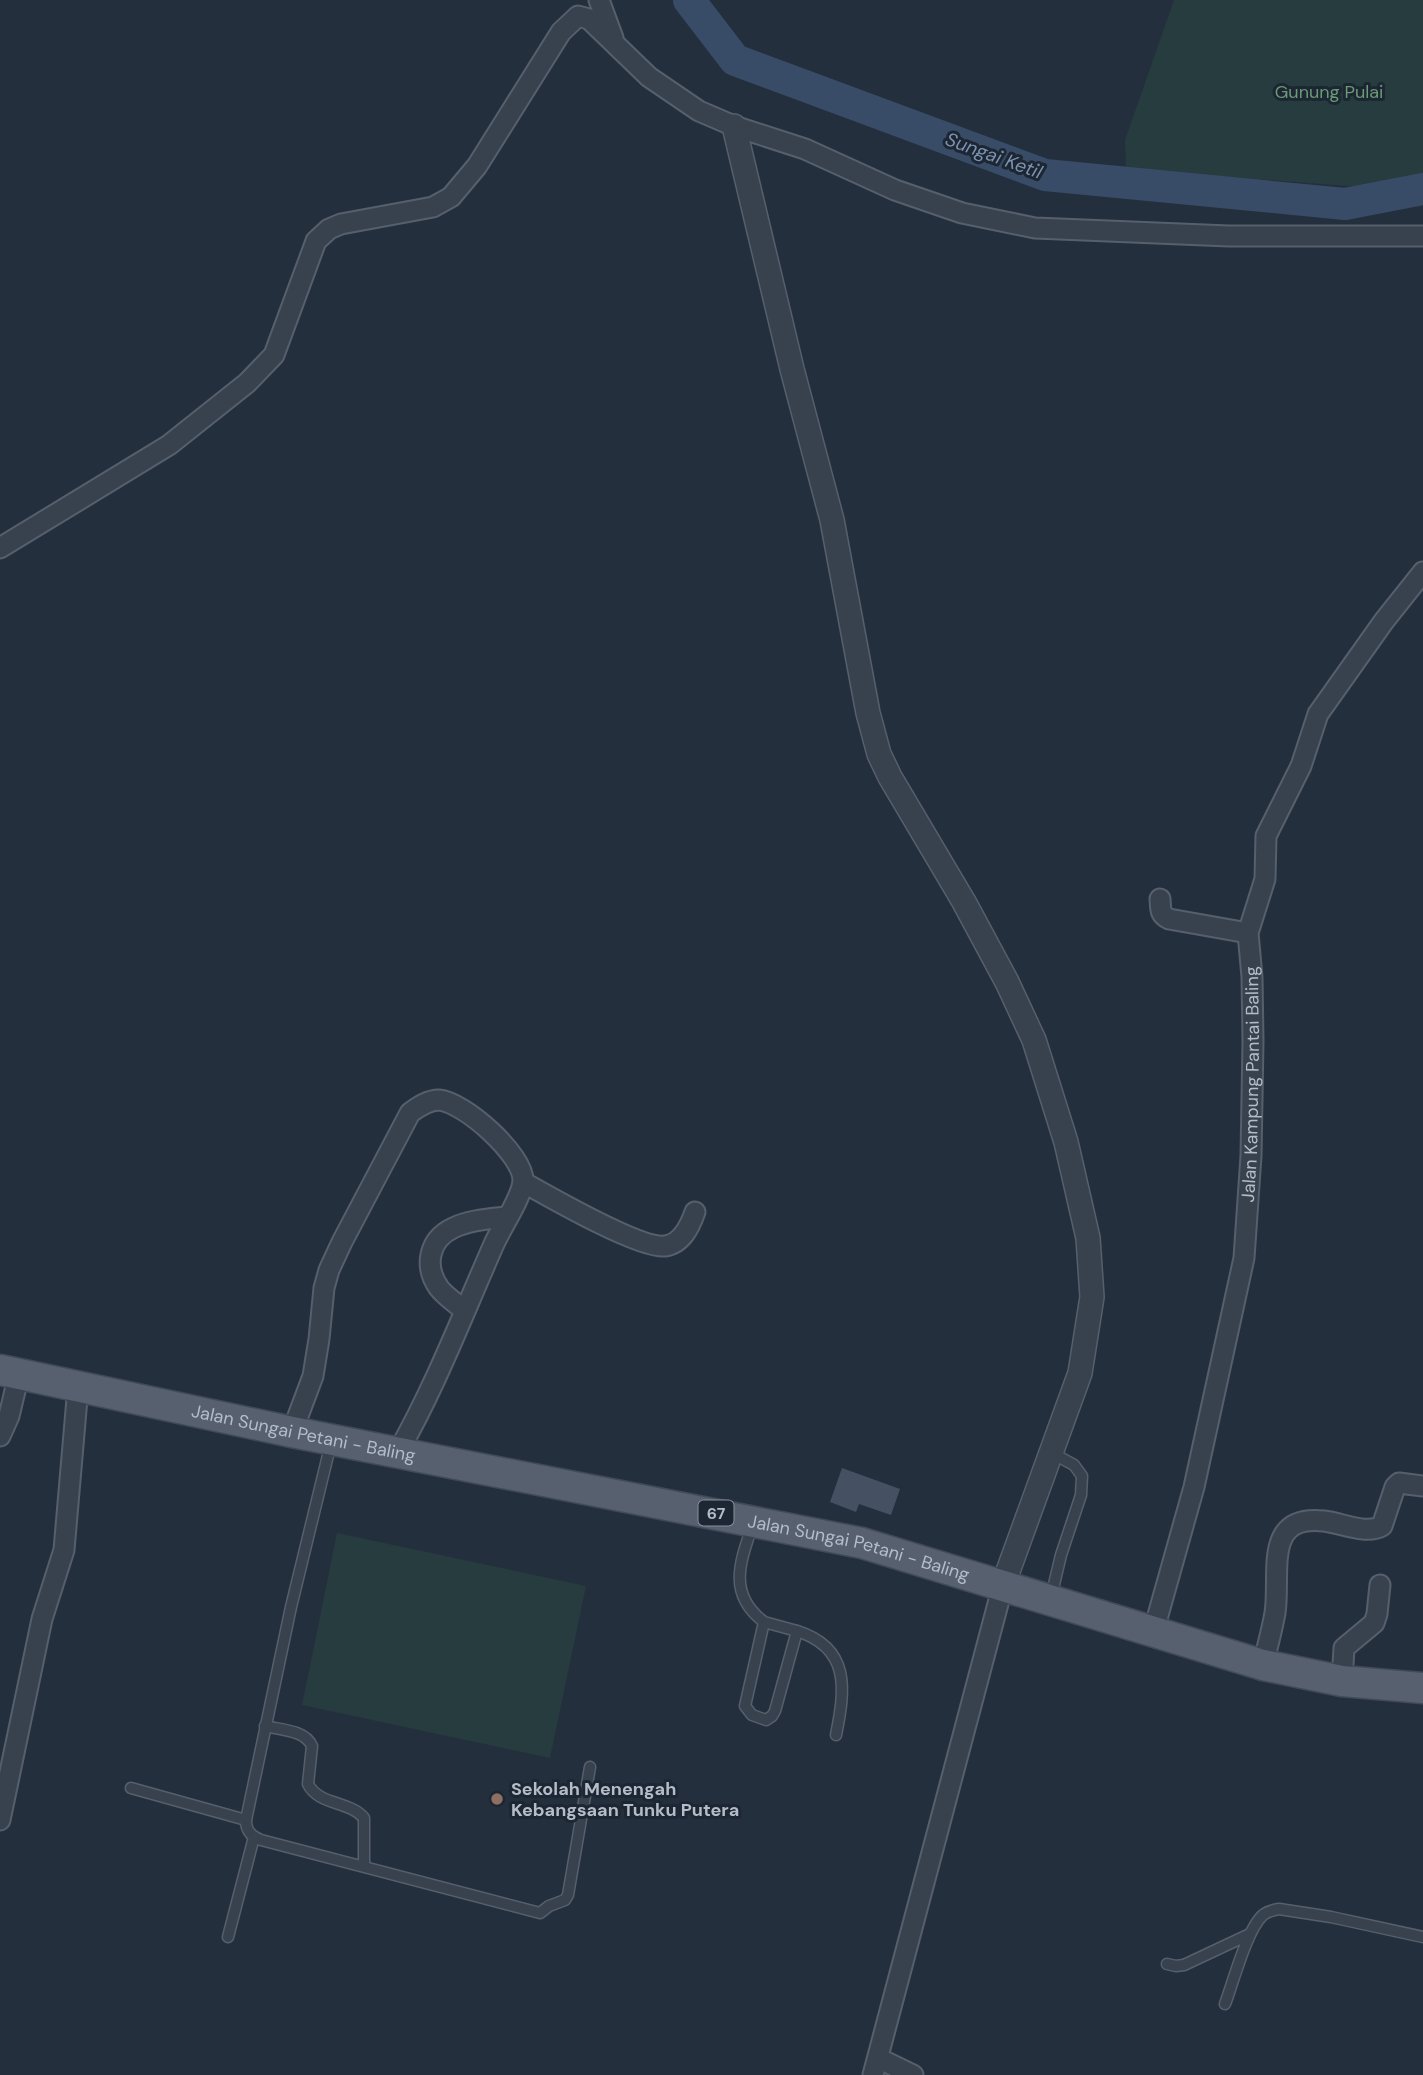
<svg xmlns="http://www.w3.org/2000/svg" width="1423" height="2075" font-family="'DM Sans',sans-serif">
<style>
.green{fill:#263c3f}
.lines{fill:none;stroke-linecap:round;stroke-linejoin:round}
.river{stroke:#394c67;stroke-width:32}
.building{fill:#455162}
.service-casing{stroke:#565f6c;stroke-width:13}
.minor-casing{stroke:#565f6c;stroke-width:23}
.tertiary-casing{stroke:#565f6c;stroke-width:26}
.primary-casing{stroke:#414a57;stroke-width:33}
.service{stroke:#38414e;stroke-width:10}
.minor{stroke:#38414e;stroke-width:19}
.tertiary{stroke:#38414e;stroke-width:23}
.primary{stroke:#56606e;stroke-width:30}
.education-dot{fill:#8d6e63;stroke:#1d2633;stroke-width:2.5}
.labels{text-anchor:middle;stroke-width:6;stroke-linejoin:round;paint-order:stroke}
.shield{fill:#1d2633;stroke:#878f9c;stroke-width:2}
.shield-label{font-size:16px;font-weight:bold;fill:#b4bcc9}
.park-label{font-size:18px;fill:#6b9a76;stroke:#1d2633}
.street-label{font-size:18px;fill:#b4bcc9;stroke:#1d2633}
.poi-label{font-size:18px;font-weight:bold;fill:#b4bcc9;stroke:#1d2633;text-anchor:start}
.water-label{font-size:19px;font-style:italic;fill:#7c92b1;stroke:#1d2633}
</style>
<rect width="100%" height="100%" fill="#242f3e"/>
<g class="green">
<path d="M 1174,0 L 1423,0 L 1423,176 L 1361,187 L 1126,169 L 1125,140 Z"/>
<path d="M 337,1533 L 586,1586 L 550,1758 L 302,1705 Z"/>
</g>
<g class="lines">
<path class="river" d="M 689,0 L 735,60 L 1045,175 L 1345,204 L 1423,189"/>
</g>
<path class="building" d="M 842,1468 L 900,1489 L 891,1515 L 859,1504 L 856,1512 L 830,1502 Z"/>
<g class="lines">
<g class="service-casing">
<g id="service">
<path d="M 331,1443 L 291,1607 L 246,1820 C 246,1831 251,1836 261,1840 L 540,1913 L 549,1906 L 565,1900 L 568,1895 L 590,1767"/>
<path d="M 753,1524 C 740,1562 727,1594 764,1622 L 745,1706 L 752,1715 L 766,1720 L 772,1716 L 775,1711 L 797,1631 L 764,1622"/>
<path d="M 1051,1597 L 1061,1555 L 1081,1495 L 1082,1476 L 1074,1465 L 1052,1453"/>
<path d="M 797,1631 C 851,1648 845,1690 836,1735"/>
<path d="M 265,1726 C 281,1730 305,1730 312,1746 L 308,1784 C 318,1805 350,1801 364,1818 L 364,1865"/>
<path d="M 131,1788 L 246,1820"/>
<path d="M 228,1937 L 254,1837"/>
<path d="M 1167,1964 L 1176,1966 L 1184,1965 L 1250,1934"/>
<path d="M 1225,2004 C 1233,1983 1247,1929 1263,1915 C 1268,1911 1273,1910 1279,1909 L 1331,1917 L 1423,1937"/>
</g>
</g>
<g class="minor-casing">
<g id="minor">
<path d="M 599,0 L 613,38"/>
<path d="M 0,548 L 169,445 L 247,383 L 274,355 L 316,241 L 329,229 L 341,224 L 433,207 L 451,197 L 477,166 L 561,32 L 578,16 L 589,19 L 649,77 L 699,111 L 734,126 L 805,149 L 895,190 L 962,213 L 1035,228 L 1229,236 L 1423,236"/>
<path d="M 1160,899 C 1161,909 1159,914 1169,919 L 1248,933"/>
<path d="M 523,1182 C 548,1196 640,1249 665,1246 C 682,1244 690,1226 695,1212"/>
<path d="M 464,1310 C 456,1303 446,1297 439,1288 C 424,1267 428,1240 453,1228 C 469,1220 489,1219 507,1217"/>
<path d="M 292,1432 L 313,1376 L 319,1339 L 324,1288 L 329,1270 L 342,1242 L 410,1113 C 418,1107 428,1100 439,1100 C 464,1102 524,1155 523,1181 C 522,1197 501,1228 494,1244 C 463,1314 436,1385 398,1452"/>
<path d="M 0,1436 L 9,1416 L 19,1374"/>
<path id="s1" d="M 1153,1633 L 1194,1487 L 1244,1258 L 1251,1156 L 1253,1041 L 1252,977 L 1248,933 L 1265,879 L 1266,836 L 1301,766 L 1318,714 L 1384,621 L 1423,572"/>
<path d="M 1263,1665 C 1267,1648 1272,1630 1275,1613 C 1281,1574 1262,1514 1324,1521 C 1342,1523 1366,1535 1382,1526 L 1395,1487 L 1399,1483 L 1423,1486"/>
<path d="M 1342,1681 L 1344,1648 L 1374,1623 L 1377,1614 L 1380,1585"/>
<path d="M 0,1820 L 42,1619 L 64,1550 L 78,1387"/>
<path d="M 878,2058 L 913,2075"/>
<path d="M 873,2075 L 1003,1585"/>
</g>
</g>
<g class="tertiary-casing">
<path id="tertiary" d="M 734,126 L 792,369 L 832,520 L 868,713 L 879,754 L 890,777 L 964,902 L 1007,982 L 1034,1040 L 1066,1142 L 1088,1238 L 1092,1297 L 1080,1373 L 1003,1585"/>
</g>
<g class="primary-casing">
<g id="primary">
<path id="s2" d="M 0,1370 L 292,1432 L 862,1543 L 1263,1665 L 1342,1681 L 1423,1688"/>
</g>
</g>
<use href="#service" class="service"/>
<use href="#minor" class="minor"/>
<use href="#tertiary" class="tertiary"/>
<use href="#primary" class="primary"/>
</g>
<circle class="education-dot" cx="497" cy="1799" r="7"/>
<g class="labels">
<rect class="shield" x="698.5" y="1500.5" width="35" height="25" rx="5"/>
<g class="shield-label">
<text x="716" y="1519">67</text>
</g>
<g class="park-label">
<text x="1329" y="98">Gunung Pulai</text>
</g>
<g class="street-label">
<text dy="6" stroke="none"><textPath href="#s1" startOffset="560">Jalan Kampung Pantai Baling</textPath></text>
<text dy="6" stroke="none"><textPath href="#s2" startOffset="310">Jalan Sungai Petani - Baling</textPath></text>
<text dy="6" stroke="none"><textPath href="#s2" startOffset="877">Jalan Sungai Petani - Baling</textPath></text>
</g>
<g class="poi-label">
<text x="511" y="1795">Sekolah Menengah<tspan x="511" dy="21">Kebangsaan Tunku Putera</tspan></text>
</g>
<g class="water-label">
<text transform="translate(994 155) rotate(20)" y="7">Sungai Ketil</text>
</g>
</g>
</svg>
